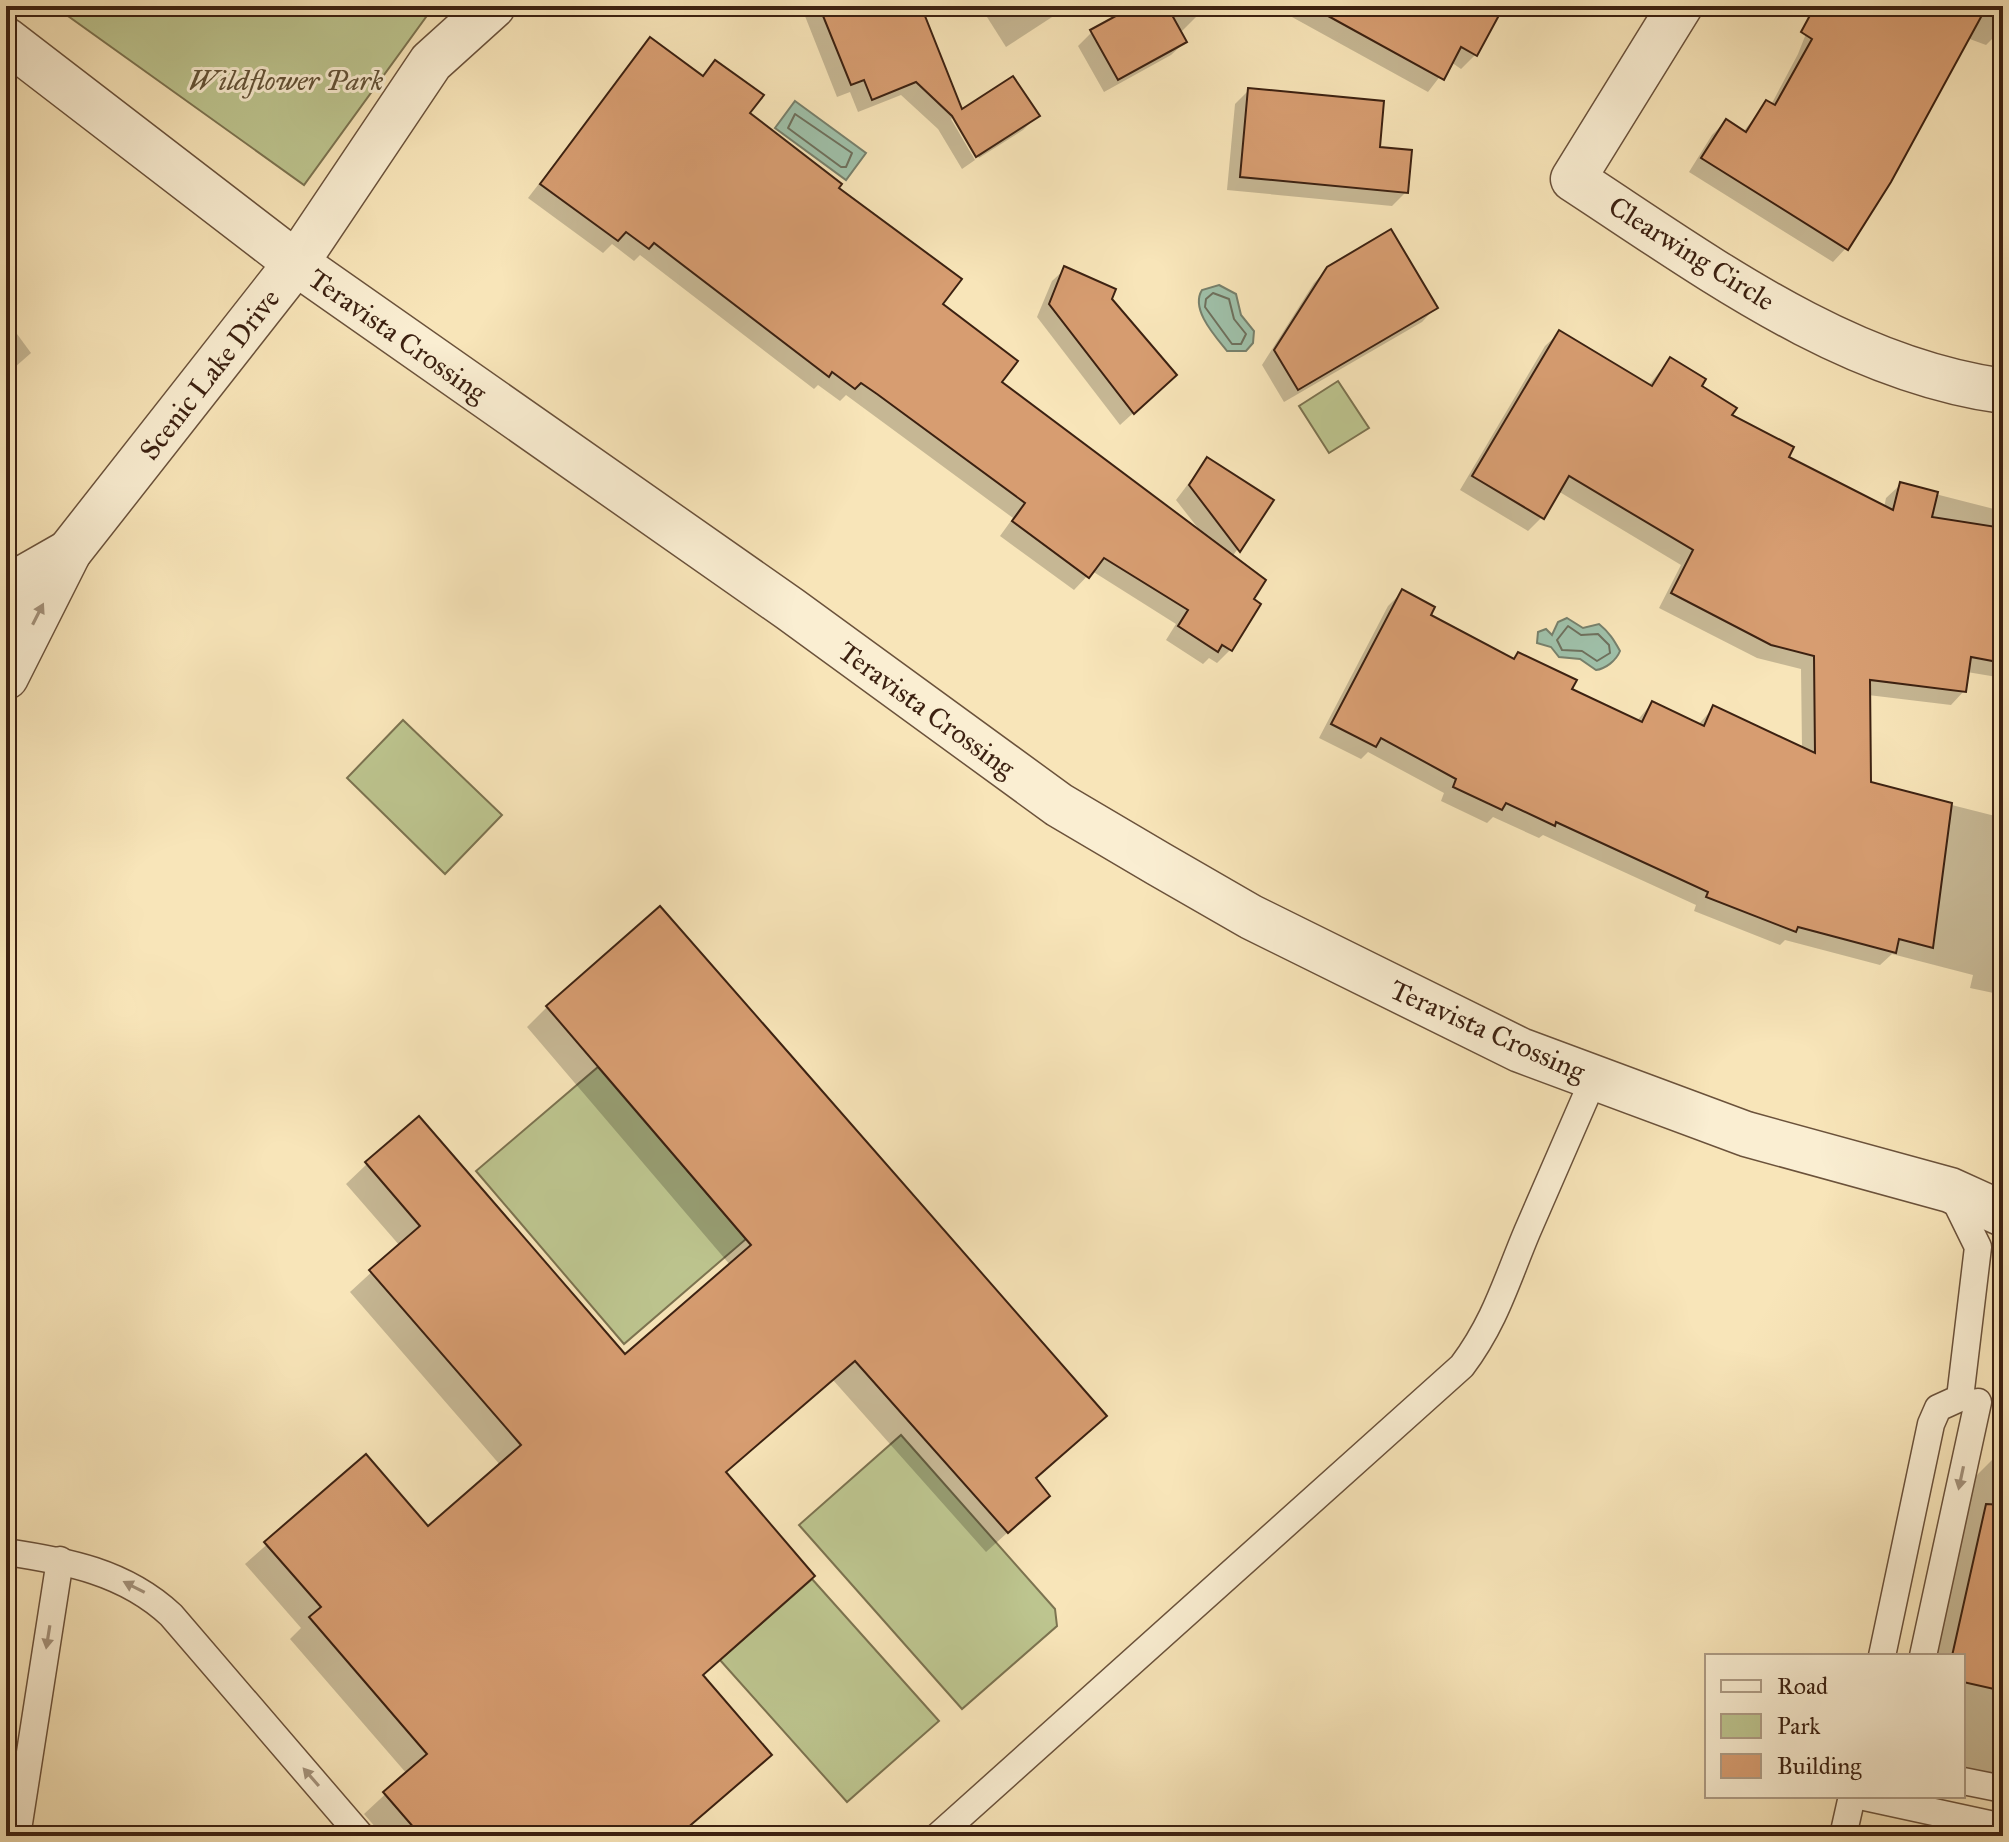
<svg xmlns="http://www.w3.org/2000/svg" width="2009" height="1842" font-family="'IM FELL Great Primer',serif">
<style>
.green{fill:#bdc58f;stroke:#7c7350;stroke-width:2}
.water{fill:#9fc0a9;stroke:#77806c;stroke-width:2}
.shadow{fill:#0003}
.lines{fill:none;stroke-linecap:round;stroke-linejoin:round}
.shore{stroke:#6e705d;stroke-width:2}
.building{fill:#d79d71;stroke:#3c2111;stroke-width:2}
.lane-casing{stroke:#6b523b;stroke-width:29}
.street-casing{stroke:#6b523b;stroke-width:47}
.lane{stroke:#faeed2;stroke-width:26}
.street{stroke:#faeed2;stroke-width:44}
.oneway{fill:#a4927b}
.labels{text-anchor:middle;stroke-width:6;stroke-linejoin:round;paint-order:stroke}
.park-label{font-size:28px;font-style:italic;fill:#635237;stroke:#faeed2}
.street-label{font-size:28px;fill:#3c2111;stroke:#faeed2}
</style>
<rect width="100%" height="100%" fill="#f8e5b9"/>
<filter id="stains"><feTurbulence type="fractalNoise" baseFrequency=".0025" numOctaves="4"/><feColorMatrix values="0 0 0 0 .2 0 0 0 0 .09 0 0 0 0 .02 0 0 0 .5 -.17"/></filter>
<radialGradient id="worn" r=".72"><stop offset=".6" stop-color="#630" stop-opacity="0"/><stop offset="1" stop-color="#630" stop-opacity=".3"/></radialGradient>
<g class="green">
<path d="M 54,6 L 434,6 L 304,185 Z"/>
<path d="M 1338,381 L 1369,428 L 1329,453 L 1299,406 Z"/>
<path d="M 403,720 L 502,815 L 445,874 L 347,778 Z"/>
<path d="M 598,1067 L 746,1239 L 624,1344 L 476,1171 Z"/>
<path d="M 901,1435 L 1055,1609 L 1057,1626 L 962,1709 L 799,1525 Z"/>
<path d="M 812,1579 L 939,1721 L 847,1802 L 720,1660 Z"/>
</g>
<g class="water">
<path d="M 795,101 L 866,153 L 846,180 L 775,128 Z"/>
<path d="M 1219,285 L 1236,294 L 1241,315 L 1254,331 L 1253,343 L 1246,351 L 1227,351 C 1215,336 1190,309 1202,290 Z"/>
<path d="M 1567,618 L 1583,628 L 1599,624 C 1609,632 1614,640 1620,651 C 1616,661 1605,669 1596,670 L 1580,659 L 1559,657 L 1551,647 L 1537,643 L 1538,632 L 1546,629 L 1552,635 L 1558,622 Z"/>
</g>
<g class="shadow">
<path d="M 801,6 L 919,6 L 962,112 L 1037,116 L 1023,130 L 979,158 L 954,116 L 951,119 L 975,160 L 962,169 L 938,129 L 901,95 L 858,112 L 850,92 L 837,97 Z"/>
<path d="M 980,6 L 1069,6 L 1006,47 Z"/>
<path d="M 1138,6 L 1207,6 L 1180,33 L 1185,42 L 1171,55 L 1104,92 L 1078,46 L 1092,32 Z"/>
<path d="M 1272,6 L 1502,6 L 1475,55 L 1461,69 L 1451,62 L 1428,92 Z"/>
<path d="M 1817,6 L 2003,6 L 2000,31 L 1986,45 L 1967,38 L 1846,248 L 1833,262 L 1689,172 L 1712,135 L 1726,121 L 1743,132 L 1767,102 L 1771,105 L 1798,54 Z"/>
<path d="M 650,39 L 701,77 L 716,62 L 747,114 L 836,188 L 940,305 L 999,383 L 1201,532 L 1176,500 L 1207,459 L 1271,501 L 1232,557 L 1252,600 L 1230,650 L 1217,663 L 1209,658 L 1203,664 L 1166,640 L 1176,624 L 1092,571 L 1074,590 L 1000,536 L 1013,518 L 846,395 L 840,401 L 818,385 L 814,389 L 640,255 L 634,261 L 612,244 L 603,253 L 528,198 Z"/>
<path d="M 1249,90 L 1378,149 L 1406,192 L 1392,206 L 1227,190 L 1235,104 Z"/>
<path d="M 1328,268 L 1435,308 L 1422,322 L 1284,402 L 1262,365 L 1314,283 Z"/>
<path d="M 1065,269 L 1110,299 L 1162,387 L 1120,425 L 1037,317 L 1052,281 Z"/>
<path d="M 6,319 L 31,353 L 6,375 Z"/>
<path d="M 1559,333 L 1648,386 L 1670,359 L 1729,416 L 1786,458 L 1884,508 L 1886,498 L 1900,485 L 1998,510 L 2003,502 L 2003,678 L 1967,672 L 1964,691 L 1951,705 L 1868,695 L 1869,784 L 2003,818 L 2003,995 L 1970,988 L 1973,975 L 1892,954 L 1880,965 L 1785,940 L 1780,945 L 1694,911 L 1696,905 L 1543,835 L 1539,838 L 1493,817 L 1487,823 L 1441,801 L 1444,793 L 1368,752 L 1361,759 L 1319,738 L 1388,606 L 1402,592 L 1428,616 L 1512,660 L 1518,654 L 1569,690 L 1636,722 L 1652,703 L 1698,725 L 1714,707 L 1802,749 L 1801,669 L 1757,658 L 1659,608 L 1681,565 L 1558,491 L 1542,517 L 1528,531 L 1460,490 L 1545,346 Z"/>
<path d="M 547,1007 L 1105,1416 L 1034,1480 L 1048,1496 L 986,1552 L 833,1380 L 724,1474 L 702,1676 L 769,1755 L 690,1826 L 698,1836 L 383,1836 L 364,1814 L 407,1774 L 290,1639 L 301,1628 L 245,1564 L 366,1457 L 428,1529 L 501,1466 L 350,1292 L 400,1246 L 346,1184 L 367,1164 L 625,1357 L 731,1266 L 527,1027 Z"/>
<path d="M 1999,1453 L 2003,1454 L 2003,1785 L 1963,1776 L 1963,1656 L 1932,1656 L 1972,1480 Z"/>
</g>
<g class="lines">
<g class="shore">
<path d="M 795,114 L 852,153 L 846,167 L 841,167 L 788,128 Z"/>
<path d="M 1213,293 L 1229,299 L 1234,319 L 1246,334 L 1241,344 L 1232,344 L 1205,307 L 1206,299 Z"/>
<path d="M 1568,626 L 1581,635 L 1598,634 L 1609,645 L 1610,653 L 1597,661 L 1582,651 L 1562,650 L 1557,640 Z"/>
</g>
</g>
<g class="building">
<path d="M 819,6 L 921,6 L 962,109 L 1013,76 L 1040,116 L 976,157 L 952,116 L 916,82 L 872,100 L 864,80 L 851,85 Z"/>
<path d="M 1134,6 L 1167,6 L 1187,42 L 1118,80 L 1090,30 Z"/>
<path d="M 1310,6 L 1504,6 L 1477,56 L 1461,47 L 1444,80 Z"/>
<path d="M 1815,6 L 1987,6 L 1891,182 L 1848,250 L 1701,158 L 1726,119 L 1746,132 L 1766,100 L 1775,105 L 1812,39 L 1801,32 Z"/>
<path d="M 650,37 L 703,76 L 715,60 L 764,95 L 750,113 L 842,184 L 839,188 L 962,279 L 943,304 L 1018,361 L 1002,382 L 1266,580 L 1254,599 L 1261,604 L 1232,651 L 1222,645 L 1218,652 L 1178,626 L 1188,610 L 1104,558 L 1089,578 L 1012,521 L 1025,503 L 877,394 L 861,383 L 855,389 L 832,372 L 829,377 L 654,243 L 649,249 L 626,232 L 618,241 L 540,184 Z"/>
<path d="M 1248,88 L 1384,101 L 1380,147 L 1412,150 L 1408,193 L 1240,177 Z"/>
<path d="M 1391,229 L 1438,308 L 1298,390 L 1274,350 L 1327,267 Z"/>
<path d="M 1064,266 L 1116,289 L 1112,299 L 1177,375 L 1134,414 L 1049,304 Z"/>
<path d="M 1559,330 L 1652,386 L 1670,357 L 1706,379 L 1702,386 L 1737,408 L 1732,415 L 1794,447 L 1789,457 L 1893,510 L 1900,482 L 1938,492 L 1932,517 L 2003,528 L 2003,663 L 1971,657 L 1966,692 L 1870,680 L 1871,782 L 1952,803 L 1933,948 L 1899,939 L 1896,953 L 1798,927 L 1796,932 L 1706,897 L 1708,892 L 1556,822 L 1555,826 L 1506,803 L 1502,810 L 1453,787 L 1456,779 L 1381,738 L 1376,747 L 1331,724 L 1402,589 L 1435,607 L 1431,615 L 1514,659 L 1518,652 L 1577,680 L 1572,689 L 1642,722 L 1652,701 L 1704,726 L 1713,705 L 1815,753 L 1814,656 L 1771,645 L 1671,593 L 1693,550 L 1569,476 L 1544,519 L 1472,476 Z"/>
<path d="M 1207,457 L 1274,500 L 1240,552 L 1189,485 Z"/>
<path d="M 660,906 L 1107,1416 L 1036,1478 L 1050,1496 L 1008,1533 L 855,1361 L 726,1472 L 815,1576 L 703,1675 L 772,1755 L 678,1836 L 421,1836 L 383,1792 L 427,1754 L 309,1617 L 321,1607 L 264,1542 L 366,1454 L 428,1526 L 521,1445 L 369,1270 L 420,1226 L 365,1162 L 419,1116 L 625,1354 L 751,1245 L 546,1006 Z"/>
<path d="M 1986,1504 L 2003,1505 L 2003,1691 L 1963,1682 L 1963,1656 L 1952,1656 Z"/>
</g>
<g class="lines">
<g class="lane-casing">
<g id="lane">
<path d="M 6,1552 C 67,1561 125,1572 171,1615 L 361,1836"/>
<path d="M 1882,1656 L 1931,1424 L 1938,1408 L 1960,1398 L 1978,1247 L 1950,1190"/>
<path d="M 1923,1656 L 1978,1402"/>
<path d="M 1963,1781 L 2003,1789"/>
<path d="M 1860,1796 L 2003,1827"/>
<path d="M 17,1836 L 60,1560"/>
<path d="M 938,1836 L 1462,1366 C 1495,1322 1506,1282 1527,1232 C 1549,1181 1572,1129 1594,1078"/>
<path d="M 1843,1836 L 1852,1796"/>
</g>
</g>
<g class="street-casing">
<g id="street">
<path d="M 1680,6 L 1573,179 C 1705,265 1843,369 2003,391"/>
<path d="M 6,40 L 296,263 L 790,609 L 1059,805 L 1159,864 L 1251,917 L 1520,1050 L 1746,1134 L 1950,1190 L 2003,1214"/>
<path d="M 6,588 L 69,552"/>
<path d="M 6,677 L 69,552 L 296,263 L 431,62 L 493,6"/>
</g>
</g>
<use href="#lane" class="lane"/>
<use href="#street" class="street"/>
</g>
<defs><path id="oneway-solid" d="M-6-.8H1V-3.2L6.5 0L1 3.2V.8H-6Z" transform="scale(2)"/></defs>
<g class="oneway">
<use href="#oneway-solid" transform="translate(38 614) rotate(-63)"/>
<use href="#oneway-solid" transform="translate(1961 1478) rotate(102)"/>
<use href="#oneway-solid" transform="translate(134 1587) rotate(-153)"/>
<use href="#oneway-solid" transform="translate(48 1637) rotate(99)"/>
<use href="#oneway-solid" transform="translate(311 1777) rotate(-131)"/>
</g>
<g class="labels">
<g class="park-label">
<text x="286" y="90">Wildflower Park</text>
</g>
<g class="street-label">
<text transform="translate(1692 253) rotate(32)" y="10">Clearwing Circle</text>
<text transform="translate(398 335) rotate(35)" y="10">Teravista Crossing</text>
<text transform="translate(209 374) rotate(-52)" y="10">Scenic Lake Drive</text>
<text transform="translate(927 709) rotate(36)" y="10">Teravista Crossing</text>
<text transform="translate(1488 1030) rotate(24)" y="10">Teravista Crossing</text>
</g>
</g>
<rect width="2009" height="1842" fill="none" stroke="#f8e5b9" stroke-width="32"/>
<rect x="8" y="8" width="1993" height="1826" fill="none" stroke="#3c2111" stroke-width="4"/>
<rect x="16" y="16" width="1977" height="1810" fill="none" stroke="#3c2111" stroke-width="2"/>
<rect x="1705" y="1654" width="260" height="144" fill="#faeed2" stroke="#ae9c85" stroke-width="2"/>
<rect x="1721" y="1680" width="40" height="12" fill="#faeed2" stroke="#ae9c85" stroke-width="2"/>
<text x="1777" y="1694" font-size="24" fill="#3c2111">Road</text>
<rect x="1721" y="1714" width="40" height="24" fill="#bdc58f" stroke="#ae9c85" stroke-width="2"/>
<text x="1777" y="1734" font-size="24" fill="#3c2111">Park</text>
<rect x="1721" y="1754" width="40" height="24" fill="#d79d71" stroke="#ae9c85" stroke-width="2"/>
<text x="1777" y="1774" font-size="24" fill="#3c2111">Building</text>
<rect width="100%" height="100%" filter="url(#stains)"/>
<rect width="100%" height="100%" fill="url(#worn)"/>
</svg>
